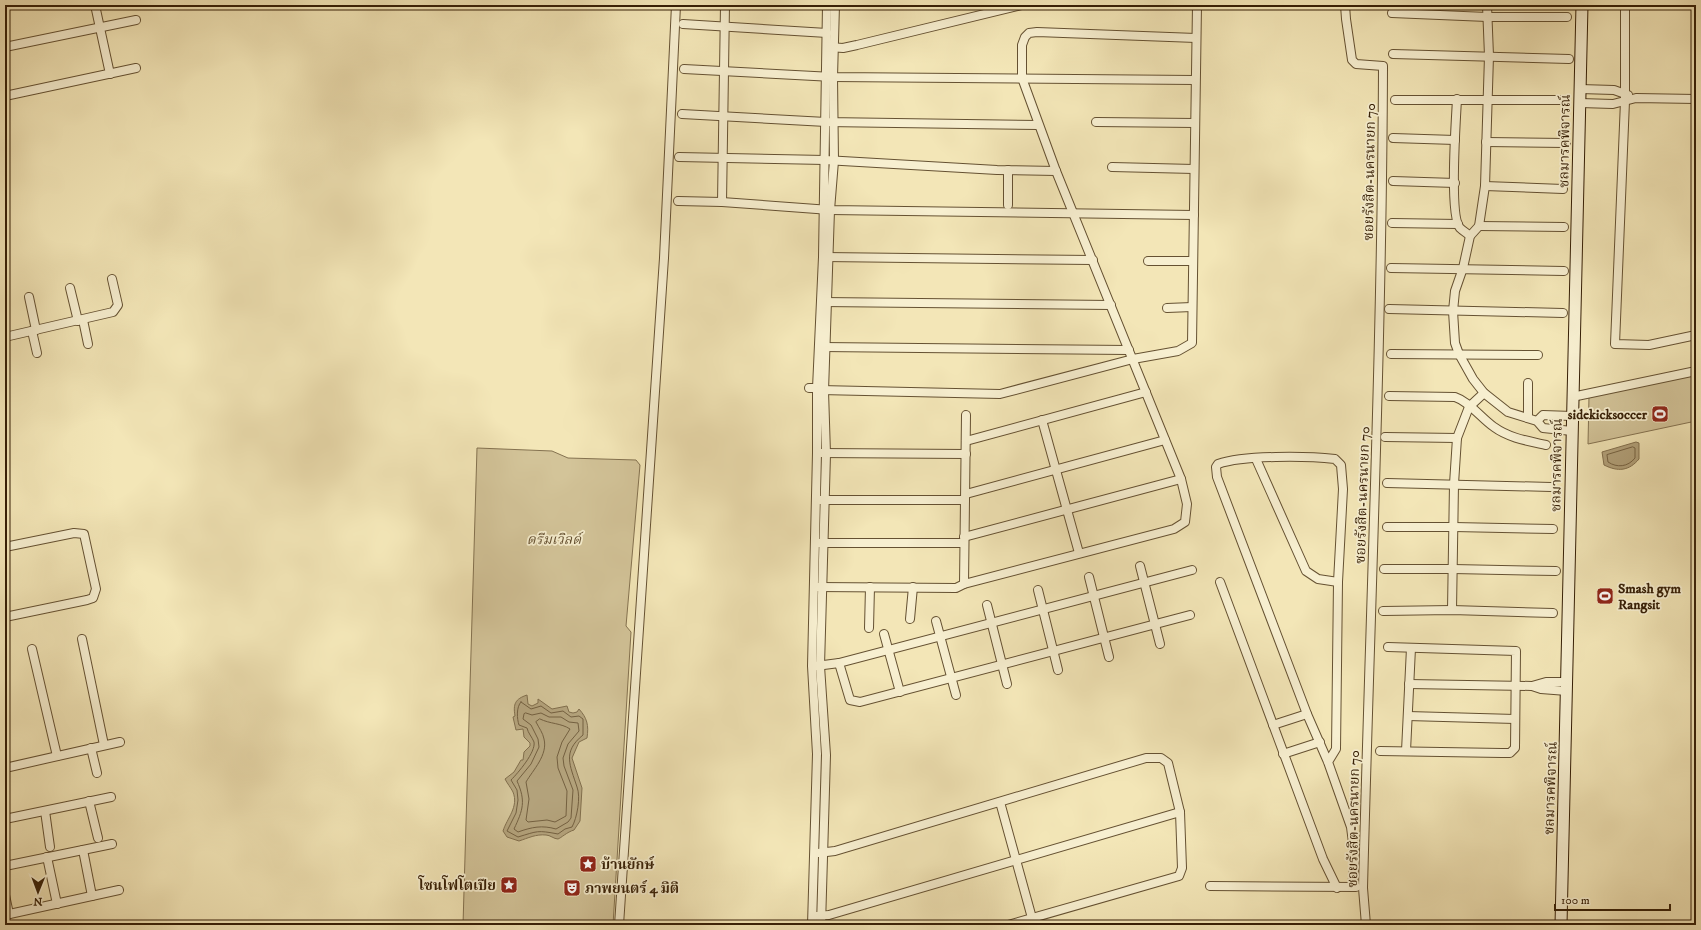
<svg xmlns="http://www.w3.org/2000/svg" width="1701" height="930" font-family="'IM FELL DW Pica','Noto Serif Thai',serif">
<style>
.green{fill:#d3c499;stroke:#847250}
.water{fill:#b3a27b;stroke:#816e4c}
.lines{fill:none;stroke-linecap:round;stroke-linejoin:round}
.shore{stroke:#746040;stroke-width:1}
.street-casing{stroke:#655132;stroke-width:10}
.secondary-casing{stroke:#361f06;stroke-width:13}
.street{stroke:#f7efd0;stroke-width:8}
.secondary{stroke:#f7efd0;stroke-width:11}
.labels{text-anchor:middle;stroke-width:3.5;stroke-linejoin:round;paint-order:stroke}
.street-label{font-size:14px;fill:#361f06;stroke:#f7efd0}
.poi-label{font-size:14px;font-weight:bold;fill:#361f06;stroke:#f7efd0;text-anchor:start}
.park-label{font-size:14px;font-style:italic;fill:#655132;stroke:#f7efd0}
</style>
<rect width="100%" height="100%" fill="#f3e6b7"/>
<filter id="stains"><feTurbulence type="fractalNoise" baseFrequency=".005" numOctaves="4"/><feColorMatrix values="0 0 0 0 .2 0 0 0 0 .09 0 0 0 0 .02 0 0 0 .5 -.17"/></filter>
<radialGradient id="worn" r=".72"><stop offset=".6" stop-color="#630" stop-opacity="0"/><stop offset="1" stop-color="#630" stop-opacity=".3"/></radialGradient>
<g class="green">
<path d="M 1696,374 L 1696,421 L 1588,444 L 1589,396 Z"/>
<path d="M 477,448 L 552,451 L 568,458 L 636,460 L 640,465 L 626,626 L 631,632 L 613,925 L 463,925 Z"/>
</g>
<g class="water">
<path d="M 1636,442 L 1639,443 L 1639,459 C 1629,471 1618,472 1604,465 L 1602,452 Z"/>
<path d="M 527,695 L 528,704 L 532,706 L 538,703 L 538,699 L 552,709 L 567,706 L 569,712 L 573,713 L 577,712 L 579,709 C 587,718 589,725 587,738 L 579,742 L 572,758 L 582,788 L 580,821 L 574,830 C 567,832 561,838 558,839 C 554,839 550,835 546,835 C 536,834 528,838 519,841 L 507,837 L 503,831 C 507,818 519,807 513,792 C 511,788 507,783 505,779 L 514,772 L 521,760 L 523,760 L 524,752 L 530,746 L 530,743 L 524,737 L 523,729 L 516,730 L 513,717 L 515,716 C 513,704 515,699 527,695 Z"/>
</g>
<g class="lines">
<g class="shore">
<path d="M 1633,447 L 1635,448 L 1635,458 C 1628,467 1617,468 1608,462 L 1607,455 Z"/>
<path d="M 521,702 L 531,709 L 541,706 L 551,713 L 563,711 L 571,717 L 579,716 L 583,719 L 583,735 C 562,752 570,765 577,787 C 581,797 577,818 572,827 L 565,829 L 558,834 C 537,830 538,831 518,837 L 507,831 L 516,813 L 518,800 L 517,790 L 511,780 C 518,773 536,752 534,742 C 532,737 528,733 527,728 L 519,725 C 517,719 516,707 521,702 Z"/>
<path d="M 526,713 L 532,715 L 541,713 L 549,717 L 561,717 L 569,722 L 578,723 L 579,731 L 568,744 L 563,758 L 564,766 L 573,790 L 571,818 L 568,822 L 556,829 C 542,825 532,827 518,832 L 514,829 C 523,810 526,801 517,781 L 531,764 L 539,747 L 538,739 L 531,725 L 523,719 L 524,714 Z"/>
<path d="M 540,719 C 550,724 561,723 570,729 L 562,742 L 557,757 L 558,768 L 567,791 L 566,816 L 555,822 L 547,820 L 528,822 L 526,820 L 529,799 L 526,782 C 533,770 548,755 544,739 C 543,733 539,728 536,722 Z"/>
</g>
<g class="street-casing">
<g id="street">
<path d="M 95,5 L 110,74"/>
<path d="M 1345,5 L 1346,19 L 1352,60 L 1356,64 L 1383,66 C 1382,340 1370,614 1363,888 L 1366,925"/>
<path d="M 1487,5 L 1489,56 L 1485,186 L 1479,226 L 1470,236 L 1463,268 L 1455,291 L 1453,311 L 1455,343 L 1459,354 L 1473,379 L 1484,393 L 1508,412 L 1537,421 L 1543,428 L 1572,431"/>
<path d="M 1625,5 L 1625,101 L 1615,344 L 1649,345 L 1696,335"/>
<path d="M 1392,13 L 1487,17 L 1567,17"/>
<path d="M 683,24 L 827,33"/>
<path d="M 5,47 L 136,20"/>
<path d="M 829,47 L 843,48 L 857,45 L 1022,5"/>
<path d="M 1393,54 L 1569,59"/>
<path d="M 684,69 L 833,77 L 1195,80"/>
<path d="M 1580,89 L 1614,90 L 1628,95"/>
<path d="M 5,96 L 136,68"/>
<path d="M 1457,99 C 1456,119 1449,216 1460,228 C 1463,231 1467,233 1470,236"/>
<path d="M 1395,100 L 1562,100"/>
<path d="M 1580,103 L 1613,104 L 1636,98 L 1696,99"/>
<path d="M 682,114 L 826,122 L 1038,125"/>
<path d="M 1096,122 L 1195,123"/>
<path d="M 1393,138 L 1455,140"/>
<path d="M 1486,142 L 1566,143"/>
<path d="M 679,157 L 825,160 L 997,170 L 1056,171"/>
<path d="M 1112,167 L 1194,169"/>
<path d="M 1393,181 L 1455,183"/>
<path d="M 1485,186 L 1563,189"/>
<path d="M 678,201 L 722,202 L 830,210 L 1194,215"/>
<path d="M 722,202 L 725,5"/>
<path d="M 1008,205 L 1008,170"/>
<path d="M 1392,223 L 1458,224"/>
<path d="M 1479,226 L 1564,227"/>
<path d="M 824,257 L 1093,260"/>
<path d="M 1148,261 L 1193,261"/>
<path d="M 1391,268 L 1564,271"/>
<path d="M 70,288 L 78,321"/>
<path d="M 29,297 L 36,330"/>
<path d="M 822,302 L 1111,305"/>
<path d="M 1167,308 L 1192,307"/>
<path d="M 1389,309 L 1563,313"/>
<path d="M 83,320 L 88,344"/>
<path d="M 32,331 L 37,353"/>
<path d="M 5,337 L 113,312 L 118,305 L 112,279"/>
<path d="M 822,347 L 1129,350"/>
<path d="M 1391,354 L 1538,355"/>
<path d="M 1528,383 L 1528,418"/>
<path d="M 809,388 L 817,388"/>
<path d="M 820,390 L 1000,394 L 1133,359 L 1178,351 L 1192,343 L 1197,5"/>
<path d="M 1389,396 L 1455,397 C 1470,402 1481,418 1494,427 C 1509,438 1528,441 1546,445"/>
<path d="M 1572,397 L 1696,371"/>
<path d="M 1042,420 L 1079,553"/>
<path d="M 1537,421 L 1543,415 L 1572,416"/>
<path d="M 1385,437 L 1457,438"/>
<path d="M 966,441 L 1146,392"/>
<path d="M 820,453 L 966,454"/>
<path d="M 1256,459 L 1306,571 L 1318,579 L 1338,582"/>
<path d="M 1387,483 L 1551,487"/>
<path d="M 966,494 L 1165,440"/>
<path d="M 819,500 L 965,500"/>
<path d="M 1387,527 L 1454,527 L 1553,529"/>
<path d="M 964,537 L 1181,479"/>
<path d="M 818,543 L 964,543"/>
<path d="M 5,547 L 74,533 L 84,534 L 96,589 L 93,598 L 87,600 L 5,617"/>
<path d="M 1140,566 L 1160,644"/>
<path d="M 1384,569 L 1453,569 L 1556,571"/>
<path d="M 1089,577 L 1109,657"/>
<path d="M 1220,582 L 1323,859 L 1337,888"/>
<path d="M 964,584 L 1174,529 L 1185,522 L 1187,504 L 1181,479 L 1056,171 L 1022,78 L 1022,45 L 1025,37 L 1029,33 L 1037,32 L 1196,38"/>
<path d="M 817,587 L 956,588 L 964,584 L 966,415"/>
<path d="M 1038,590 L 1058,670"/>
<path d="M 987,605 L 1007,684"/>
<path d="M 1452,610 L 1454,484 L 1457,438 L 1469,407 L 1484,393"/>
<path d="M 1383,611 L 1452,610 L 1553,613"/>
<path d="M 910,619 L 913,587"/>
<path d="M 936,621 L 956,695"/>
<path d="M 869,628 L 870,587"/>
<path d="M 884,634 L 900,692"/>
<path d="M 82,639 L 104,745"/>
<path d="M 32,649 L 57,756"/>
<path d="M 839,663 L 850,700 L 860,702 L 1190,615"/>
<path d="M 816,666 L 839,663 L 1192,570"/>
<path d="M 1409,684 L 1532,686 L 1541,689 L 1567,691"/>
<path d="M 1532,686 L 1546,682 L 1568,682"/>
<path d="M 1408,716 L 1515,719"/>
<path d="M 1273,725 L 1307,714"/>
<path d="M 91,748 L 97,773"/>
<path d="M 1380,751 L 1502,753 L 1510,753 L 1515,748 L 1516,651 L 1388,647"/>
<path d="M 1406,751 L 1411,648"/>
<path d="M 1283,754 L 1320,742"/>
<path d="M 1328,762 L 1336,749 L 1338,582 L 1343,489 L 1341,465 L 1335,459 C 1307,456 1244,455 1218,464 L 1216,467 L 1217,477 L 1307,714 L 1328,762 L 1351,827 L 1355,859 L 1352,887"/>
<path d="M 5,768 L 120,742"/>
<path d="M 89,801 L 98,838"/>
<path d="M 1000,802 L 1032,918"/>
<path d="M 45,811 L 50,847"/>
<path d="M 5,819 L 111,797"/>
<path d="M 83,850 L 92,896"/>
<path d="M 818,853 L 835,851 L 1146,758 L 1161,758 L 1168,763 L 1180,812 L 1182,868 L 1179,876 L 1008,925"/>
<path d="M 47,857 L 57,904"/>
<path d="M 5,866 L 112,844"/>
<path d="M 1210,886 L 1356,887"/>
<path d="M 5,895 L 9,914"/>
<path d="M 5,915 L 119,890"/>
<path d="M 817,916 L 829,915 L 1180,812"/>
<path d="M 619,925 L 664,258 L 676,5"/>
<path d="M 812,925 L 817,754 L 812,666 L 817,453 L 817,388 L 823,257 L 827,5"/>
<path d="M 821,925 L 826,755 L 820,666 L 826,454 L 824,391 L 830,210 L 834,161 L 833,77 L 835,5"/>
</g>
</g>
<g class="secondary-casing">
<path id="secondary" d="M 1561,925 L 1582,5"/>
</g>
<use href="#street" class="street"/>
<use href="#secondary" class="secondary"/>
</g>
<defs>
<g id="stadium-square" transform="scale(0.9)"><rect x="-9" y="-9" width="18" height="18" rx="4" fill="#8f2418" stroke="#f7efd0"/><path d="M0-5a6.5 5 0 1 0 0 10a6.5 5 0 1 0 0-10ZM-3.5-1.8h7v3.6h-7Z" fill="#fff"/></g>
<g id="sight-square" transform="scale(0.9)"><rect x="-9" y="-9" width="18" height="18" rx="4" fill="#8f2418" stroke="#f7efd0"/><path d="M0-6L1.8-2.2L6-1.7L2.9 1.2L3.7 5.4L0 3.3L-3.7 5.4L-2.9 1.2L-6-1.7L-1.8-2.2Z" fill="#fff"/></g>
<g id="theatre-square" transform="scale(0.9)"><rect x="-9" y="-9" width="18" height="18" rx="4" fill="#8f2418" stroke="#f7efd0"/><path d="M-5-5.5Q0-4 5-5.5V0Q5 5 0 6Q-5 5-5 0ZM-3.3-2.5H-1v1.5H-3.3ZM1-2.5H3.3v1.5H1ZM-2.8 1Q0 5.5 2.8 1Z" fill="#fff"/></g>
</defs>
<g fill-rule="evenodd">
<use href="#stadium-square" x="1660" y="414"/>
<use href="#stadium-square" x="1605" y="596"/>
<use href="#sight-square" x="588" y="864"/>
<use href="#sight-square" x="509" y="885"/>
<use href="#theatre-square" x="572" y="888"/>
</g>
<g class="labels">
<g class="street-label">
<text transform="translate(1564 141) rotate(-89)" y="5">ชลมารคพิจารณ์</text>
<text transform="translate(1369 172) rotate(-89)" y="5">ซอยรังสิต-นครนายก 70</text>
<text transform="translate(1556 465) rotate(-89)" y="5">ชลมารคพิจารณ์</text>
<text transform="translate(1362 495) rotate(-88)" y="5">ซอยรังสิต-นครนายก 70</text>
<text transform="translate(1550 788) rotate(-88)" y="5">ชลมารคพิจารณ์</text>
<text transform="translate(1353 819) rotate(-89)" y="5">ซอยรังสิต-นครนายก 70</text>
</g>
<g class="poi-label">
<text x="1647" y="419" text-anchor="end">sidekicksoccer</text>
<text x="1618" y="593">Smash gym<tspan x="1618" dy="16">Rangsit</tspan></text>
<text x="601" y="869">บ้านยักษ์</text>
<text x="496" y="890" text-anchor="end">โซนโฟโตเปีย</text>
<text x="585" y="893">ภาพยนตร์ 4 มิติ</text>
</g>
<g class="park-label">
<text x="554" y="544">ดรีมเวิลด์</text>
</g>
</g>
<rect width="1701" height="930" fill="none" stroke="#f3e6b7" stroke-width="20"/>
<rect x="6" y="6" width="1689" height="918" fill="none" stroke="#361f06" stroke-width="2"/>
<rect x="10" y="10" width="1681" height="910" fill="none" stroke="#361f06"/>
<g transform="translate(38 892) rotate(181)" stroke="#f7efd0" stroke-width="3" paint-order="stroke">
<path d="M0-3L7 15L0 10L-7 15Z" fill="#361f06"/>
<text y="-6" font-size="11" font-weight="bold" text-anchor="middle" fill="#361f06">N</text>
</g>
<path d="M1555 904v6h115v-6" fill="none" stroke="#361f06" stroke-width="2"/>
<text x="1561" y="904" font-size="12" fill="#361f06" stroke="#f7efd0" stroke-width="3" paint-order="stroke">100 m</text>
<rect width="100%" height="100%" filter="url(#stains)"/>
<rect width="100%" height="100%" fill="url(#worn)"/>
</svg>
